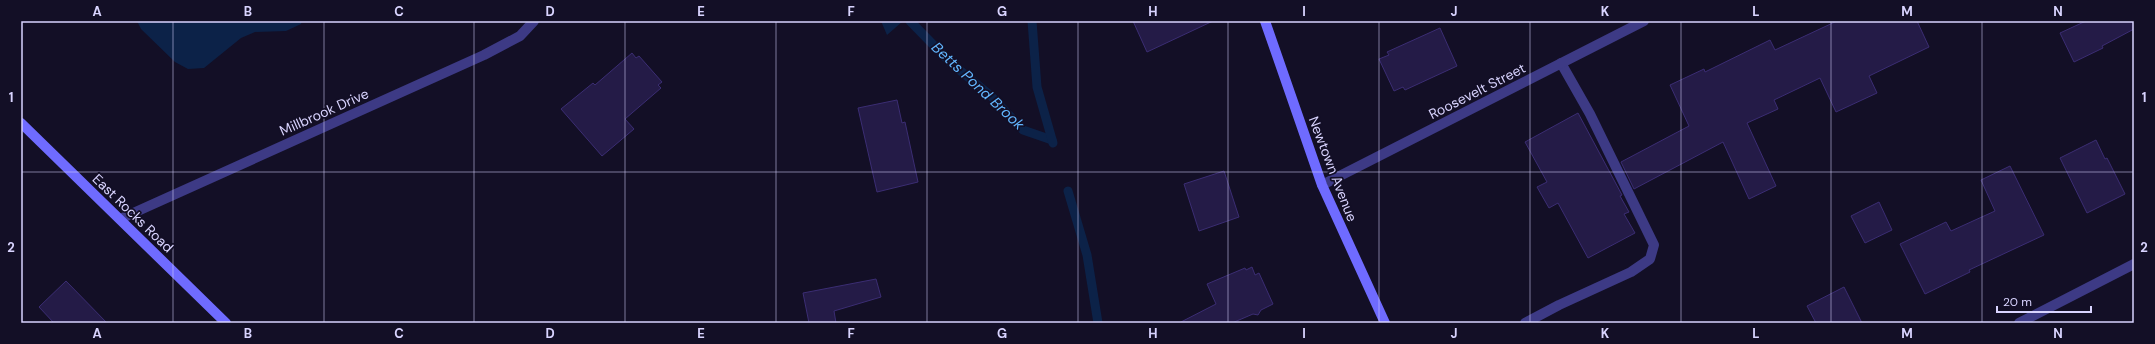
<svg xmlns="http://www.w3.org/2000/svg" width="2155" height="344" font-family="'DM Sans',sans-serif">
<style>
.water{fill:#0c2248}
.lines{fill:none;stroke-linecap:round;stroke-linejoin:round}
.stream{stroke:#0c2248;stroke-width:9}
.building{fill:#241b47;stroke:#3b2d73}
.lane{stroke:#3d3a85;stroke-width:10}
.street{stroke:#3d3a85;stroke-width:10}
.secondary{stroke:#6f6bff;stroke-width:10}
.grid{fill:none;stroke:#d9d4ff;stroke-width:1;stroke-opacity:0.55}
.labels{text-anchor:middle;stroke-width:3.5;stroke-linejoin:round;paint-order:stroke}
.street-label{font-size:14px;fill:#d9d4ff;stroke:#130f26}
.water-label{font-size:15px;font-style:italic;fill:#62b6ff;stroke:#130f26}
.neatline{fill:none;stroke:#d9d4ff;stroke-width:1.5}
.grid-label{font-size:13px;text-anchor:middle;font-weight:bold;fill:#d9d4ff}
</style>
<rect width="100%" height="100%" fill="#130f26"/>
<g class="water">
<path d="M 137,21 L 302,21 L 301,24 L 286,31 L 255,32 L 241,38 L 204,68 L 188,69 L 175,62 L 141,29 Z"/>
<path d="M 881,21 L 903,21 L 887,35 Z"/>
</g>
<g class="lines">
<g class="stream">
<path d="M 910,21 L 951,63 L 991,96 L 1023,130 L 1052,140"/>
<path d="M 1032,21 L 1037,87 L 1053,143"/>
<path d="M 1068,191 L 1087,255 L 1098,323"/>
</g>
</g>
<g class="building">
<path d="M 1133,21 L 1213,21 L 1147,52 Z"/>
<path d="M 1837,21 L 1917,21 L 1929,47 L 1869,76 L 1877,93 L 1836,112 L 1820,78 L 1774,100 L 1778,109 L 1747,123 L 1776,186 L 1749,199 L 1723,142 L 1634,189 L 1621,162 L 1689,126 L 1670,85 L 1704,69 L 1705,72 L 1768,41 L 1770,40 L 1775,50 Z"/>
<path d="M 2086,21 L 2134,21 L 2134,29 L 2102,46 L 2103,48 L 2074,62 L 2060,33 Z"/>
<path d="M 1440,28 L 1457,66 L 1405,90 L 1403,87 L 1394,91 L 1379,59 L 1389,55 L 1387,52 Z"/>
<path d="M 632,53 L 636,58 L 639,56 L 662,82 L 658,85 L 661,88 L 625,119 L 634,129 L 602,156 L 561,109 L 593,83 L 595,85 Z"/>
<path d="M 897,100 L 902,123 L 905,122 L 918,182 L 877,192 L 858,108 Z"/>
<path d="M 1578,113 L 1622,195 L 1620,196 L 1629,212 L 1624,214 L 1635,233 L 1588,258 L 1558,203 L 1549,208 L 1537,187 L 1547,182 L 1525,142 Z"/>
<path d="M 2096,140 L 2105,159 L 2107,158 L 2125,194 L 2087,213 L 2060,158 Z"/>
<path d="M 2010,166 L 2044,235 L 1969,270 L 1970,272 L 1925,294 L 1900,244 L 1946,222 L 1951,231 L 1995,211 L 1981,180 Z"/>
<path d="M 1224,171 L 1239,217 L 1199,231 L 1184,184 Z"/>
<path d="M 1879,202 L 1892,230 L 1865,243 L 1851,216 Z"/>
<path d="M 1252,267 L 1255,275 L 1259,273 L 1273,304 L 1261,310 L 1258,315 L 1253,314 L 1232,323 L 1179,323 L 1216,304 L 1207,284 L 1245,268 L 1246,270 Z"/>
<path d="M 876,279 L 881,297 L 834,311 L 836,323 L 809,323 L 803,293 Z"/>
<path d="M 66,281 L 107,323 L 54,323 L 39,307 Z"/>
<path d="M 1844,287 L 1862,323 L 1816,323 L 1807,306 Z"/>
</g>
<g class="lines">
<path class="lane" d="M 1525,323 L 1559,305 L 1631,272 L 1650,259 L 1654,245 L 1590,114 L 1561,63"/>
<g class="street">
<path d="M 1322,185 L 1644,21"/>
<path d="M 120,219 L 484,55 L 520,36 L 534,21"/>
<path d="M 2019,323 L 2134,264"/>
</g>
<g class="secondary">
<path d="M 1265,21 L 1322,185 L 1385,323"/>
<path d="M 21,123 L 226,323"/>
</g>
</g>
<path class="grid" d="M 173,21 L 173,323M 324,21 L 324,323M 474,21 L 474,323M 625,21 L 625,323M 776,21 L 776,323M 927,21 L 927,323M 1078,21 L 1078,323M 1228,21 L 1228,323M 1379,21 L 1379,323M 1530,21 L 1530,323M 1681,21 L 1681,323M 1831,21 L 1831,323M 1982,21 L 1982,323M 21,172 L 2134,172"/>
<g class="labels">
<g class="street-label">
<text transform="translate(1477 91) rotate(-27)" y="5">Roosevelt Street</text>
<text transform="translate(324 112) rotate(-24)" y="5">Millbrook Drive</text>
<text transform="translate(1333 169) rotate(69)" y="5">Newtown Avenue</text>
<text transform="translate(133 213) rotate(44)" y="5">East Rocks Road</text>
</g>
<g class="water-label">
<text transform="translate(978 86) rotate(43)" y="5">Betts Pond Brook</text>
</g>
</g>
<rect width="2155" height="344" fill="none" stroke="#130f26" stroke-width="44"/>
<path d="M1997 306v6h94v-6" fill="none" stroke="#d9d4ff" stroke-width="2"/>
<text x="2003" y="306" font-size="12" fill="#d9d4ff" stroke="#130f26" stroke-width="3" paint-order="stroke">20 m</text>
<rect x="22" y="22" width="2111" height="300" class="neatline"/>
<g class="grid-label">
<text x="97" y="16">A</text>
<text x="248" y="16">B</text>
<text x="399" y="16">C</text>
<text x="550" y="16">D</text>
<text x="701" y="16">E</text>
<text x="851" y="16">F</text>
<text x="1002" y="16">G</text>
<text x="1153" y="16">H</text>
<text x="1304" y="16">I</text>
<text x="1454" y="16">J</text>
<text x="1605" y="16">K</text>
<text x="1756" y="16">L</text>
<text x="1907" y="16">M</text>
<text x="2058" y="16">N</text>
<text x="11" y="102">1</text>
<text x="2144" y="102">1</text>
<text x="11" y="252">2</text>
<text x="2144" y="252">2</text>
<text x="97" y="338">A</text>
<text x="248" y="338">B</text>
<text x="399" y="338">C</text>
<text x="550" y="338">D</text>
<text x="701" y="338">E</text>
<text x="851" y="338">F</text>
<text x="1002" y="338">G</text>
<text x="1153" y="338">H</text>
<text x="1304" y="338">I</text>
<text x="1454" y="338">J</text>
<text x="1605" y="338">K</text>
<text x="1756" y="338">L</text>
<text x="1907" y="338">M</text>
<text x="2058" y="338">N</text>
</g>
</svg>
